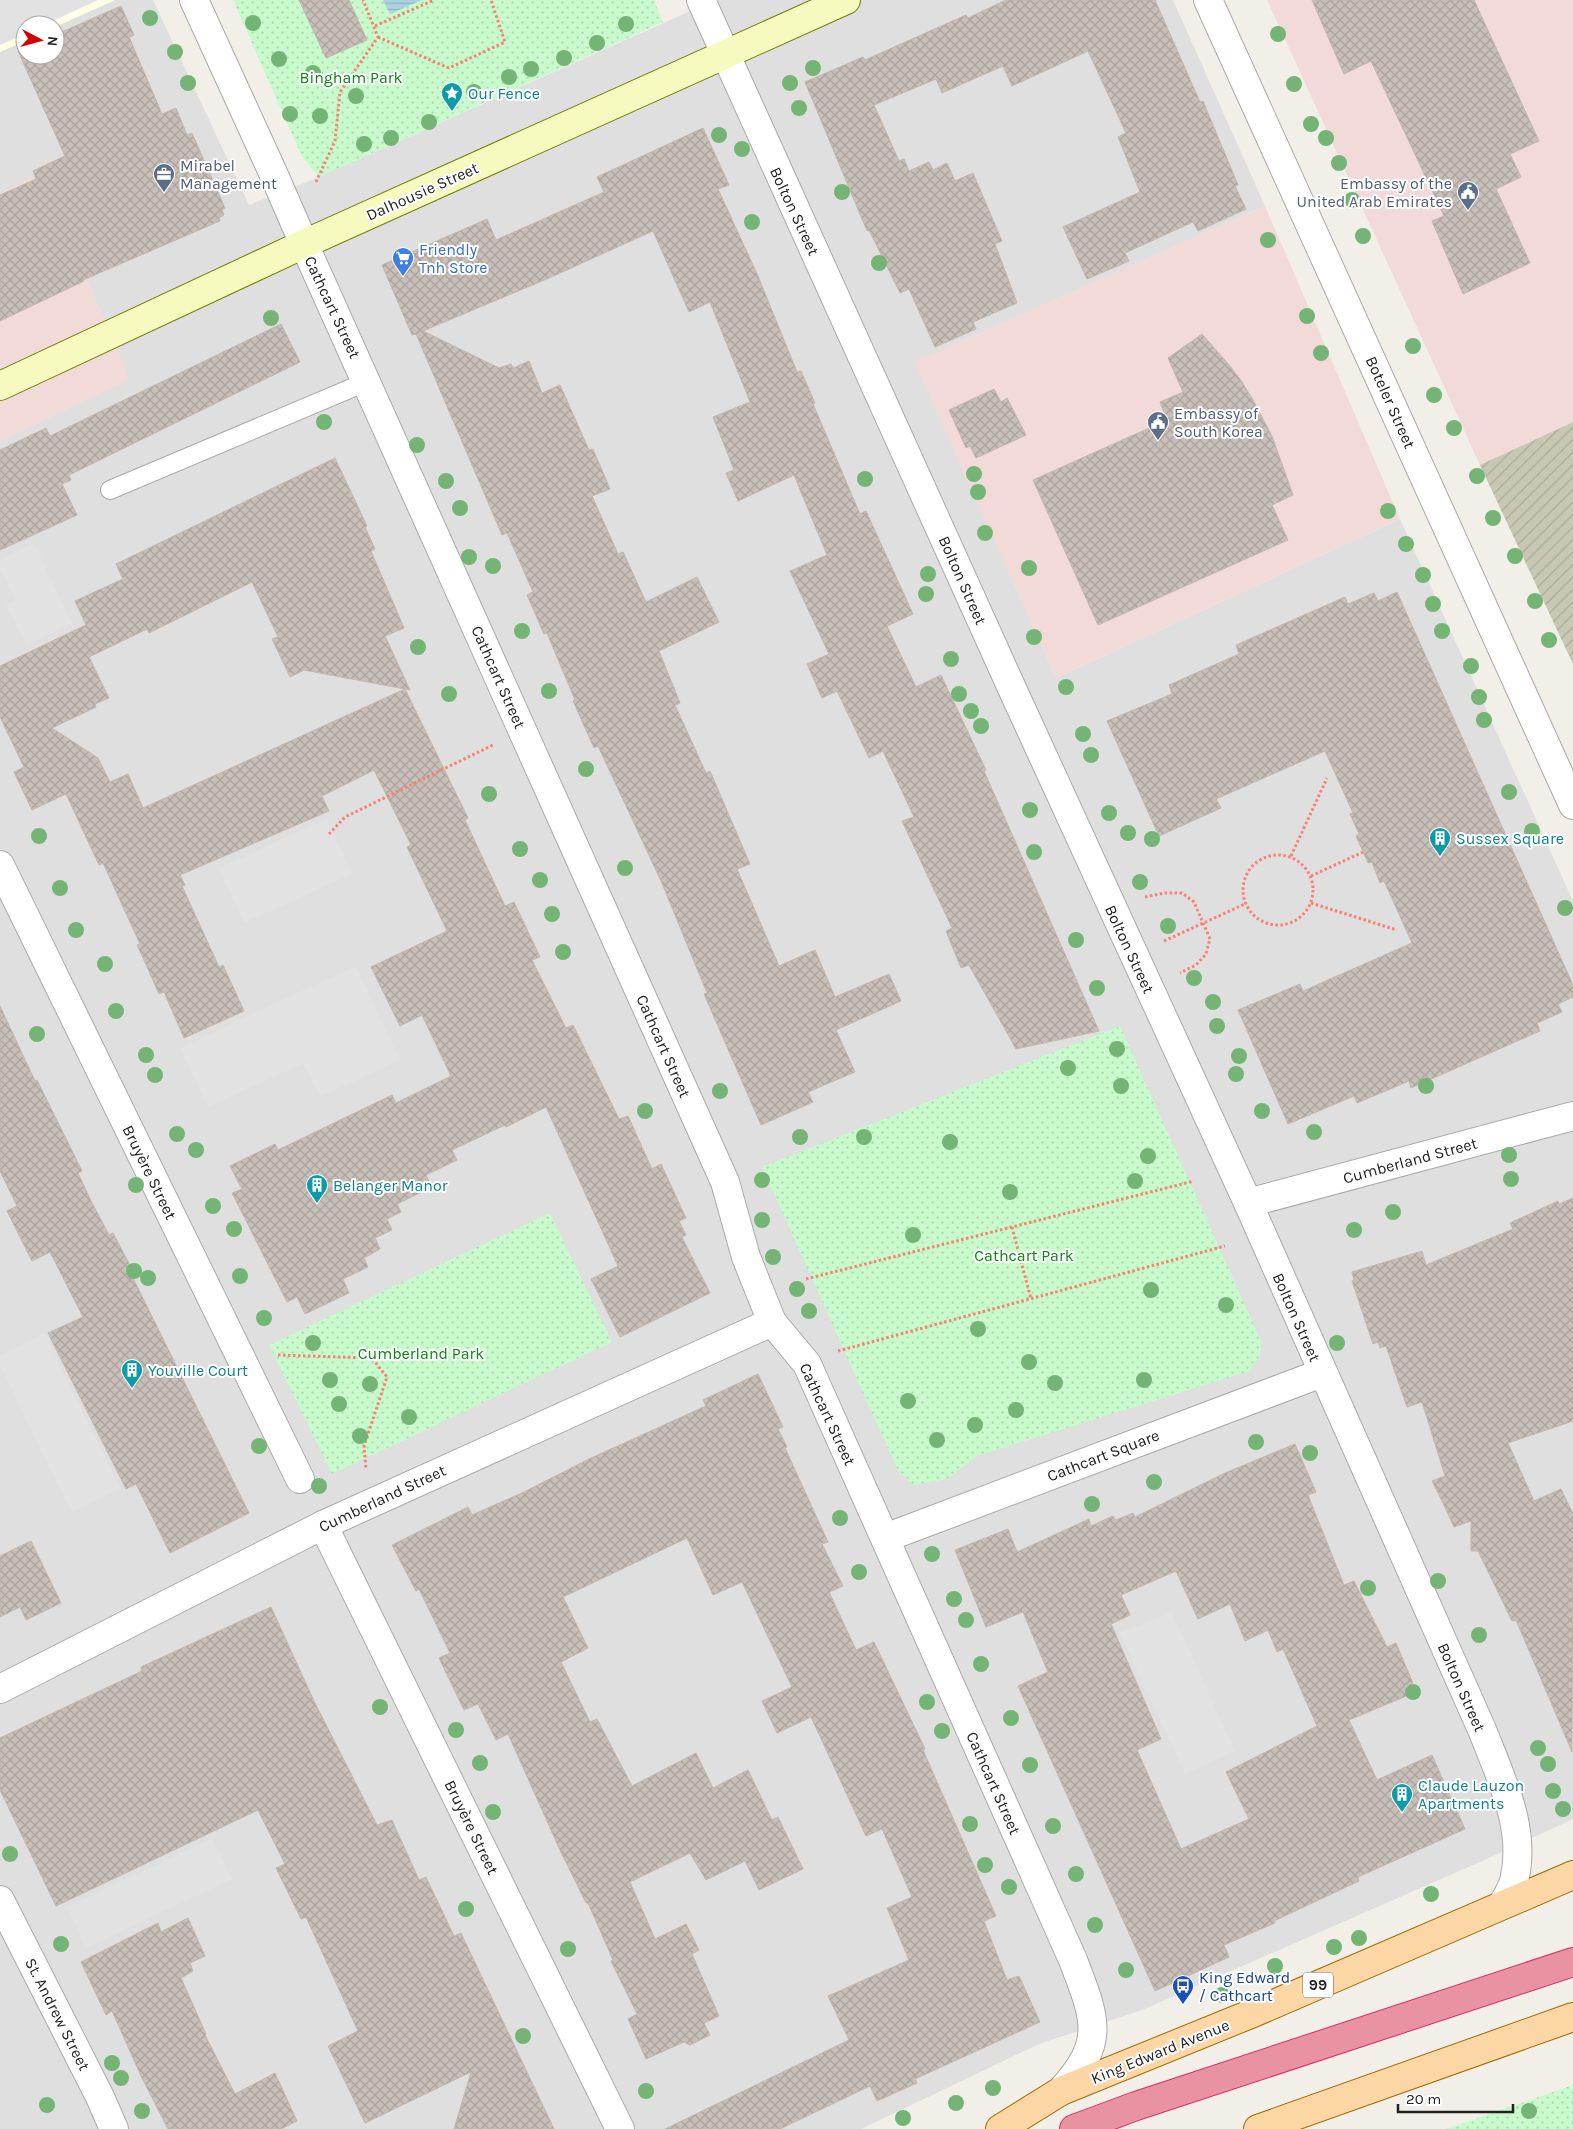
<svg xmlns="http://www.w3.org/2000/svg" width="1573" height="2129" font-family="Karla,sans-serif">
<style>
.residential{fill:#e0dfdf}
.commercial{fill:#f2dad9}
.education{fill:#ffffe5}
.construction{fill:url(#construction-furrows)}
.park{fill:url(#park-dots)}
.parking{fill:#e2e2e2}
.water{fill:url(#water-rules)}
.building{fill:url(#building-cross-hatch);stroke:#c4b6ab;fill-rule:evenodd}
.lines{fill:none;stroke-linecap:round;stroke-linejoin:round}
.lane-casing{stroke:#a9a9a9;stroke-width:20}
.street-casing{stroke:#a9a9a9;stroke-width:30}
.secondary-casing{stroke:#707d05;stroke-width:30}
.primary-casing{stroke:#a06b00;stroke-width:30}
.highway-casing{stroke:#dc2a67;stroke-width:30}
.path{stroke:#fa8072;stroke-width:3;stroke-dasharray:2.5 2.5;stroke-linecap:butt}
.lane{stroke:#fff;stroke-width:18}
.street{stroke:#fff;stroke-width:28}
.secondary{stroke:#f7fabf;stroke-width:28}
.primary{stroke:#fcd6a4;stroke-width:28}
.highway{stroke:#e892a2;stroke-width:28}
.tree{fill:#74b475}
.labels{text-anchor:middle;stroke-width:4;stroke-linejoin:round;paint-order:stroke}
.shield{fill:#fff;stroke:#646464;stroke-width:1}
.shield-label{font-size:15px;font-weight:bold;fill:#222}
.park-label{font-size:16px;fill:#0c8416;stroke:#fff}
.culture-label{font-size:16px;fill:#0d838f;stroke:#fff;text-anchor:start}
.service-label{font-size:16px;fill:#4e5e75;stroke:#fff;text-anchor:start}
.street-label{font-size:16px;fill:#222;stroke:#fff}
.shop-label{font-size:16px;fill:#366cbe;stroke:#fff;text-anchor:start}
.transit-label{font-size:16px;fill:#164399;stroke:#fff;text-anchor:start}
</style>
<defs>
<pattern id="construction-furrows" width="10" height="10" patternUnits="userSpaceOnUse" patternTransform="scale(1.25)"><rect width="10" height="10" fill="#c7c7b4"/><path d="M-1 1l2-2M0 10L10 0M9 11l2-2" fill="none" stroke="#abab9a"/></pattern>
<pattern id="park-dots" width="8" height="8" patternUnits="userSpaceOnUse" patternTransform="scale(1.25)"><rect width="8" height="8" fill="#c8facc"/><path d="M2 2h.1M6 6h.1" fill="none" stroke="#acd6af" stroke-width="1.8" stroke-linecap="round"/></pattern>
<pattern id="water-rules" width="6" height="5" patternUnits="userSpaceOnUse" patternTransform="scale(1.25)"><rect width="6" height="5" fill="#aad3df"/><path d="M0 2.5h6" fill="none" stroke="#92b5bf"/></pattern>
<pattern id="building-cross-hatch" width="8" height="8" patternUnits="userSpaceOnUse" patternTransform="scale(1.25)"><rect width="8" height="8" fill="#c7bfb8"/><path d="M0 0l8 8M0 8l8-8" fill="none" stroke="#aba49e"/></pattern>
</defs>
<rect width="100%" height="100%" fill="#f2efe9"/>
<path class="residential" d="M 115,0 L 153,0 L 249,205 L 319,177 L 715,0 L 1173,0 L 1265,206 L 915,362 L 1056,678 L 1400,519 L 1573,901 L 1573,1819 L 1489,1858 L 1142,2010 L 1039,2044 L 861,2129 L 0,2129 L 0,441 L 129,379 L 87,280 L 36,177 L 0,194 L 0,52 L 25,41 L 25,55 L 55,55 L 55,27 Z"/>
<g class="commercial">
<path d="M 1267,0 L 1573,0 L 1573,422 L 1480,465 Z"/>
<path d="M 36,177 L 87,280 L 130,379 L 0,441 L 0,194 Z"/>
<path d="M 1265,206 L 1400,519 L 1056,678 L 914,362 Z"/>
</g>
<path class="education" d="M 0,0 L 115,0 L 55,27 L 55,25 L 25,25 L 25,41 L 0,52 Z"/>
<path class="construction" d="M 1573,422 L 1573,664 L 1480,465 Z"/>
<g class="park">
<path d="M 233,0 L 654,0 L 663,22 L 319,177 L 302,157 Z"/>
<path d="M 1120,1026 L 1261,1341 L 1260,1355 L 1250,1371 L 977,1456 L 947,1479 L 913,1485 L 898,1471 L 762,1167 Z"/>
<path d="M 550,1213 L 612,1342 L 332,1474 L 269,1345 Z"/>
<path d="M 1573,2085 L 1573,2129 L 1446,2129 Z"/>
</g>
<g class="parking">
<path d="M 0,0 L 98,0 L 44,25 L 25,25 L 25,34 L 0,45 Z"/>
<path d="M 34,543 L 72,623 L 26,645 L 6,605 L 15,600 L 0,569 L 0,560 Z"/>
<path d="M 327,819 L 352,874 L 244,923 L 219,868 Z"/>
<path d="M 355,966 L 400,1060 L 320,1097 L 304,1063 L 208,1107 L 180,1048 Z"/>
<path d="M 45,1333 L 120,1489 L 72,1513 L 0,1366 L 0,1355 Z"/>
<path d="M 1172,1612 L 1235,1751 L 1185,1774 L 1120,1633 Z"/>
<path d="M 213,1838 L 232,1879 L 86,1948 L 67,1907 Z"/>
</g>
<path class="water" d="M 383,0 L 422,0 L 390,14 Z"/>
<g class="building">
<path d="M 299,0 L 349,0 L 367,40 L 326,58 Z"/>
<path d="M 1006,0 L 1155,0 L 1200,102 L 1203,101 L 1238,185 L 1235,186 L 1246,209 L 1198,231 L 1193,222 L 1125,253 L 1129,261 L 1087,279 L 1063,227 L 1140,192 L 1118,137 L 1126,133 L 1088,51 L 1012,86 L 1003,66 L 942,93 L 936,79 L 874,105 L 899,161 L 904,159 L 909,171 L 929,162 L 933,170 L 947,163 L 955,181 L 973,173 L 1002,241 L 995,244 L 1017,303 L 973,322 L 976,329 L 935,347 L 909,289 L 900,293 L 869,230 L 867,231 L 805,82 L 863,57 L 865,60 L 966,15 L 968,18 Z"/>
<path d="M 1312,0 L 1474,0 L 1539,141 L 1510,154 L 1521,177 L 1496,189 L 1530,263 L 1463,294 L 1432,221 L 1444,216 L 1371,61 L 1344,74 Z"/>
<path d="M 121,6 L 134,35 L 129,37 L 162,114 L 176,108 L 187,135 L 192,133 L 225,208 L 222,210 L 224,215 L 219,218 L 220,221 L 83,280 L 84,281 L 0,321 L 0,195 L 36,179 L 33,171 L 65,156 L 18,51 L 25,48 L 25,55 L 55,55 L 55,35 Z"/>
<path d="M 703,128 L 729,185 L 718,189 L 758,276 L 797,372 L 801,371 L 815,403 L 813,404 L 860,514 L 866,511 L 913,614 L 887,626 L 916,687 L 941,675 L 986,770 L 984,771 L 1099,1031 L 1016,1049 L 969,965 L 961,968 L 946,931 L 952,928 L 902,821 L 914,817 L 883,751 L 869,758 L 837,691 L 822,698 L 807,664 L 829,654 L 790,571 L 827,555 L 794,475 L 738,501 L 726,473 L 734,470 L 713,417 L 750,402 L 710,302 L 689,312 L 653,231 L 549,278 L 423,331 L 499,368 L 511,364 L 513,368 L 529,361 L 542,393 L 560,385 L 589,450 L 593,449 L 610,489 L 592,496 L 618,554 L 623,552 L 646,602 L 697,577 L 719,622 L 659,651 L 680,703 L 675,705 L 706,773 L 710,771 L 750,864 L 737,869 L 779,966 L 815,950 L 835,997 L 889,974 L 901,1001 L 836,1030 L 855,1072 L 808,1092 L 813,1102 L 761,1125 L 704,994 L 707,993 L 661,881 L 598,746 L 594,748 L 573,701 L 575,700 L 547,633 L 544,634 L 527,595 L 533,592 L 507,533 L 502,535 L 416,334 L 412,335 L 382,265 L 487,219 L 496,240 L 604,192 L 597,177 Z"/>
<path d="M 281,324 L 300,362 L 69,475 L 71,480 L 62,484 L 77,515 L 0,550 L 0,450 L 46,428 L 50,436 Z"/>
<path d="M 1202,334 L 1230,366 L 1242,382 L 1253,400 L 1272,436 L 1293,495 L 1272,505 L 1288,540 L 1098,625 L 1033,480 L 1167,420 L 1160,402 L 1183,392 L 1168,358 Z"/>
<path d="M 994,389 L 1001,402 L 1007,398 L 1026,435 L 976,458 L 970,446 L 966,448 L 949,410 Z"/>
<path d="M 335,458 L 367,526 L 365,527 L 375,549 L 371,551 L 404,628 L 385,636 L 410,690 L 304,670 L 290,677 L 272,639 L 278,637 L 252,582 L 149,633 L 147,629 L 89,657 L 109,698 L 95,704 L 96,707 L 52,728 L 98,758 L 110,782 L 128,774 L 143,808 L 405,689 L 468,818 L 465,820 L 505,906 L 514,902 L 540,957 L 532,960 L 566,1028 L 573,1025 L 619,1119 L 628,1116 L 652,1169 L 661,1164 L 686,1218 L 679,1221 L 686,1235 L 682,1237 L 710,1293 L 620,1337 L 591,1279 L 618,1266 L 546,1107 L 506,1127 L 505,1125 L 452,1150 L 457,1160 L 426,1175 L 432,1187 L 397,1204 L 401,1212 L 387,1219 L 392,1230 L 375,1238 L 380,1249 L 364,1258 L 368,1267 L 343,1279 L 349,1293 L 305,1314 L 297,1297 L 287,1302 L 232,1193 L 242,1189 L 230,1166 L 275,1144 L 278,1150 L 392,1095 L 396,1103 L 451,1076 L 422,1015 L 400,1026 L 371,967 L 447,931 L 407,847 L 411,845 L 374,770 L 322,796 L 329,811 L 180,875 L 185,885 L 182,886 L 219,967 L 223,965 L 244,1011 L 184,1038 L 164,992 L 159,994 L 148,969 L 137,945 L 140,944 L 103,863 L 99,865 L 66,794 L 32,810 L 14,772 L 24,767 L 0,717 L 0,666 L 86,625 L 75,601 L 123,579 L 116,564 Z"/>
<path d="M 1397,592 L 1573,985 L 1573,997 L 1558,1004 L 1562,1012 L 1537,1023 L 1540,1031 L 1411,1088 L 1409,1081 L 1357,1103 L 1354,1096 L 1288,1124 L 1238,1010 L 1300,984 L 1303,991 L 1412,943 L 1384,881 L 1380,883 L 1372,862 L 1368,863 L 1356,836 L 1359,834 L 1350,814 L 1353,813 L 1325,751 L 1216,799 L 1221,808 L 1159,836 L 1107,721 L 1172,694 L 1169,685 L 1239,654 L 1236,645 L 1345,597 L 1348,604 L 1374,593 L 1378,601 Z"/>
<path d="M 0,1006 L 35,1081 L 37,1080 L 82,1171 L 78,1173 L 90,1199 L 109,1235 L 113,1233 L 136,1277 L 133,1278 L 249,1513 L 170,1553 L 136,1484 L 126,1489 L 48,1333 L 83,1317 L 50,1252 L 32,1261 L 7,1211 L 17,1206 L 0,1171 Z"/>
<path d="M 1573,1198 L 1573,1421 L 1508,1443 L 1534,1501 L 1561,1489 L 1573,1514 L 1572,1752 L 1516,1620 L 1512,1621 L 1478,1551 L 1471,1551 L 1471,1521 L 1454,1527 L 1443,1503 L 1432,1481 L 1445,1476 L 1422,1402 L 1407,1407 L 1386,1346 L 1380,1348 L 1378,1342 L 1373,1344 L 1352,1281 L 1354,1280 L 1352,1272 L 1422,1251 L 1426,1265 L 1513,1229 L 1510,1223 L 1558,1201 L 1559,1204 Z"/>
<path d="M 758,1374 L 783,1427 L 778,1429 L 787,1447 L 785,1448 L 828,1542 L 822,1544 L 843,1586 L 829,1592 L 856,1650 L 874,1642 L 925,1749 L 923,1750 L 996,1916 L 984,1921 L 1007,1980 L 1019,1976 L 1040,2022 L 915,2079 L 917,2083 L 877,2101 L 870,2086 L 780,2129 L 665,2129 L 849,2040 L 828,1996 L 909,1960 L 887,1908 L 912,1897 L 882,1829 L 866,1836 L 811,1717 L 777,1733 L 762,1701 L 792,1687 L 742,1582 L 713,1595 L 687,1538 L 563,1597 L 588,1648 L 561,1662 L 590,1722 L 597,1719 L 632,1786 L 696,1753 L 713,1788 L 748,1770 L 772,1820 L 778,1817 L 803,1869 L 759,1890 L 745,1861 L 706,1880 L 690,1853 L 630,1882 L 655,1939 L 686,1924 L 699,1950 L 692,1954 L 719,2016 L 704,2023 L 710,2035 L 690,2045 L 684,2042 L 646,2059 L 628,2019 L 637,2014 L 611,1961 L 613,1960 L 588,1903 L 586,1903 L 559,1848 L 508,1734 L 496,1740 L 478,1704 L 464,1710 L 439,1658 L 450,1653 L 419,1589 L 416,1591 L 392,1545 L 468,1507 L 472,1515 L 524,1492 L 589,1459 L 706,1406 L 703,1400 Z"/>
<path d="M 1295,1444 L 1316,1492 L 1308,1495 L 1344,1585 L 1354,1581 L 1387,1647 L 1396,1643 L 1413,1683 L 1405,1686 L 1409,1695 L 1349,1720 L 1377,1780 L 1432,1755 L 1465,1829 L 1358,1877 L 1359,1881 L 1274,1921 L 1275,1923 L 1224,1945 L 1229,1957 L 1155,1991 L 1018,1686 L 1048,1672 L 1023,1612 L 986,1627 L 955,1550 L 1008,1529 L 1017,1552 L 1089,1519 L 1091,1526 L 1113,1516 L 1116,1520 L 1133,1513 L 1135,1517 L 1225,1473 ZM 1176,1571 L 1198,1619 L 1230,1604 L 1245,1641 L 1268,1630 L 1277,1652 L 1283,1649 L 1317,1726 L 1226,1772 L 1249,1819 L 1181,1849 L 1137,1750 L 1161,1739 L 1111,1624 L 1130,1615 L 1121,1595 Z"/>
<path d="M 31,1541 L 61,1603 L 26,1620 L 20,1607 L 0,1617 L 0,1556 Z"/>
<path d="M 271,1607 L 314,1701 L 377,1825 L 392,1820 L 419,1880 L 426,1877 L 454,1936 L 461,1933 L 554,2129 L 454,2129 L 471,2072 L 365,2123 L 328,2046 L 358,2031 L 306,1917 L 301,1919 L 276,1868 L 285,1864 L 258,1810 L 56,1906 L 0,1790 L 0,1738 L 142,1671 L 141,1667 Z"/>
<path d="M 188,1918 L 205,1956 L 190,1963 L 193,1971 L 181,1978 L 206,2034 L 205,2035 L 235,2094 L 275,2073 L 297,2121 L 281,2129 L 168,2129 L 141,2076 L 112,2011 L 106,2015 L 81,1962 L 158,1923 L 161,1932 Z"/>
</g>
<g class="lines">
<g class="lane-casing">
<path id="lane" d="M 110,490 L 366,382"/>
</g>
<g class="street-casing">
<g id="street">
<path d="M 194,0 L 274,175 L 304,244 L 725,1182 L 746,1257 L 772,1322 L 807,1364 L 1073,1960 C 1095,2018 1107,2041 1061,2091"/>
<path d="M 701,0 L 1015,695 L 1248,1203 L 1483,1732 C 1501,1779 1527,1829 1514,1881 C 1512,1889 1506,1898 1502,1905"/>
<path d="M 1208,0 L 1573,805"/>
<path d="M 0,865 L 300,1479"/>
<path d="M 1248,1203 L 1573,1116"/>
<path d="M 323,1525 L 620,2129"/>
<path d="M 885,1538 L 1322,1373"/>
<path d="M 0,1689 L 323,1525 L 772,1322"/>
<path d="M 0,1900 L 100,2097 L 114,2129"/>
</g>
</g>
<g class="secondary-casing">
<path id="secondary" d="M 0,386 L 304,244 L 846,0"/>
</g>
<g class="primary-casing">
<g id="primary">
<path d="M 1000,2129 L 1061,2091 L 1253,2013 L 1573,1875"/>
<path d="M 1258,2129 L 1573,2017"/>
</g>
</g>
<g class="highway-casing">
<path id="highway" d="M 1074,2129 L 1136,2106 L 1573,1962"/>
</g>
<g class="path">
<path d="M 375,26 L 434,0"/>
<path d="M 378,37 L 449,68 L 505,42 L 491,0"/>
<path d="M 316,182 L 335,141 L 340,92 L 378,37 L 363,0"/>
<path d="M 329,834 L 345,817 L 493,745"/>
<circle cx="1278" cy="890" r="35"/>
<path d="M 1291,856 L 1327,778"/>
<path d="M 1311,876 L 1363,852"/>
<path d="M 1145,897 L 1165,893 L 1182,893 L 1194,902 L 1210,939 L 1206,954 L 1196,965 L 1180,973"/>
<path d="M 1311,903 L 1397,930"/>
<path d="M 1164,941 L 1245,904"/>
<path d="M 1012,1227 L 1031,1299"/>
<path d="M 806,1279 L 1194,1181"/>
<path d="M 838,1351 L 1225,1246"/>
<path d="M 278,1355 L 372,1358 L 387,1377 L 364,1446 L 366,1469"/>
</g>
<use href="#lane" class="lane"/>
<use href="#street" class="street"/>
<use href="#secondary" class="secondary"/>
<use href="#primary" class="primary"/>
<use href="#highway" class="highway"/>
</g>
<g class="tree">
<circle cx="150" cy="18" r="8"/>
<circle cx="253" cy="23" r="8"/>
<circle cx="626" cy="24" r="8"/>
<circle cx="1278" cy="34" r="8"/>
<circle cx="597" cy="43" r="8"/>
<circle cx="175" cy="52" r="8"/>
<circle cx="564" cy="58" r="8"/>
<circle cx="279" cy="59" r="8"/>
<circle cx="813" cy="68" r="8"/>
<circle cx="531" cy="69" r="8"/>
<circle cx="313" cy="73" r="8"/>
<circle cx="509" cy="77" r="8"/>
<circle cx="188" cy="83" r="8"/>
<circle cx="790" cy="83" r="8"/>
<circle cx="1294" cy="84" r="8"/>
<circle cx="474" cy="92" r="8"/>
<circle cx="356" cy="96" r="8"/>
<circle cx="799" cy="108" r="8"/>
<circle cx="290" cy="114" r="8"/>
<circle cx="320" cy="116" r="8"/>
<circle cx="429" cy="122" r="8"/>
<circle cx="1311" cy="124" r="8"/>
<circle cx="719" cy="135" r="8"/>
<circle cx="391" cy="138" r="8"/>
<circle cx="1326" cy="138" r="8"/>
<circle cx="364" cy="144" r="8"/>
<circle cx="742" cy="149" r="8"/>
<circle cx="1339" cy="163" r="8"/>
<circle cx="842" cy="192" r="8"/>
<circle cx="1352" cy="200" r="8"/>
<circle cx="752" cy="222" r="8"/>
<circle cx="1363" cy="236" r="8"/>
<circle cx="1268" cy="240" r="8"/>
<circle cx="879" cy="263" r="8"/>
<circle cx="1307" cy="316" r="8"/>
<circle cx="271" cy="318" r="8"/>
<circle cx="1413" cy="346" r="8"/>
<circle cx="1321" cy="353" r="8"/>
<circle cx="1434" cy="395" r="8"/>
<circle cx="324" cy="422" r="8"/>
<circle cx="1454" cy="428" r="8"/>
<circle cx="417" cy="445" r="8"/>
<circle cx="974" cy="474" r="8"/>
<circle cx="1477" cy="476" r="8"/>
<circle cx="865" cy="479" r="8"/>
<circle cx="446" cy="481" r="8"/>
<circle cx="978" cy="492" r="8"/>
<circle cx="460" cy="508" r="8"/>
<circle cx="1388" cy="511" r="8"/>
<circle cx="1493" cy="518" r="8"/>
<circle cx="985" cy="533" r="8"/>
<circle cx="1406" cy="544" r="8"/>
<circle cx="1515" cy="556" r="8"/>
<circle cx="469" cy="557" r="8"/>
<circle cx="493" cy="566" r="8"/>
<circle cx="1029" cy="568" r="8"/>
<circle cx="928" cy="574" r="8"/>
<circle cx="1423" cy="575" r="8"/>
<circle cx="926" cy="594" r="8"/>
<circle cx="1535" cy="601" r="8"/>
<circle cx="1433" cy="604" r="8"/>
<circle cx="522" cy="631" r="8"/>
<circle cx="1442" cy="631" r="8"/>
<circle cx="1034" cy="637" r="8"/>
<circle cx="1549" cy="640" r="8"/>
<circle cx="418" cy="647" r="8"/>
<circle cx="951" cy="659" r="8"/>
<circle cx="1471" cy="666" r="8"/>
<circle cx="1066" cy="687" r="8"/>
<circle cx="549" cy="691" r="8"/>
<circle cx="449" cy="694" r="8"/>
<circle cx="959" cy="694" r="8"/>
<circle cx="1479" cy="697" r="8"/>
<circle cx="971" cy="711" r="8"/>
<circle cx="1484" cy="720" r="8"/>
<circle cx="981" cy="726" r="8"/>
<circle cx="1083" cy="734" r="8"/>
<circle cx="1091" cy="755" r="8"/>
<circle cx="586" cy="769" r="8"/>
<circle cx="1509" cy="792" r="8"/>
<circle cx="489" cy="794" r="8"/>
<circle cx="1030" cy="810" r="8"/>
<circle cx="1109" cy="813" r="8"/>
<circle cx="1532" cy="831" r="8"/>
<circle cx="1128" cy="833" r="8"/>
<circle cx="39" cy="836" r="8"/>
<circle cx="1152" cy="839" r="8"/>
<circle cx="520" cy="849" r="8"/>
<circle cx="1034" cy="852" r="8"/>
<circle cx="625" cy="868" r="8"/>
<circle cx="540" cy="880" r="8"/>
<circle cx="1140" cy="882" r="8"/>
<circle cx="60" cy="888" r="8"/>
<circle cx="1565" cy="908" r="8"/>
<circle cx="552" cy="914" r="8"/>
<circle cx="1168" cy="926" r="8"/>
<circle cx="76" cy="930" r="8"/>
<circle cx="1076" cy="940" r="8"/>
<circle cx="563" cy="952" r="8"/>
<circle cx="105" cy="964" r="8"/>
<circle cx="1194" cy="978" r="8"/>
<circle cx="1097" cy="988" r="8"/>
<circle cx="1213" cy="1002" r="8"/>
<circle cx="116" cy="1011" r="8"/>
<circle cx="1217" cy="1026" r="8"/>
<circle cx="37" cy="1034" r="8"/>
<circle cx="1117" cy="1049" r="8"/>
<circle cx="146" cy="1055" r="8"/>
<circle cx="1239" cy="1056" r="8"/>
<circle cx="1068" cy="1068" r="8"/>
<circle cx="1236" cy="1074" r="8"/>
<circle cx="155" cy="1075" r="8"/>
<circle cx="1121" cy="1086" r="8"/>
<circle cx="1426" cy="1086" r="8"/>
<circle cx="720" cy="1091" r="8"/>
<circle cx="645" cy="1111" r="8"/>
<circle cx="1262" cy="1111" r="8"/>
<circle cx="1314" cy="1132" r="8"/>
<circle cx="177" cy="1134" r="8"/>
<circle cx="800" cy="1137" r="8"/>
<circle cx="864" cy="1137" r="8"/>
<circle cx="950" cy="1142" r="8"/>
<circle cx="196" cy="1150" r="8"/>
<circle cx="1509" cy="1155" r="8"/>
<circle cx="1148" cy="1156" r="8"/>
<circle cx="1511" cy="1179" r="8"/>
<circle cx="762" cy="1180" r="8"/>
<circle cx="1135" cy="1181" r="8"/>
<circle cx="136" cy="1185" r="8"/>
<circle cx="1010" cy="1192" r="8"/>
<circle cx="213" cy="1206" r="8"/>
<circle cx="1393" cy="1212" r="8"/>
<circle cx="762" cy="1220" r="8"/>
<circle cx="234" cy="1229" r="8"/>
<circle cx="1354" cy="1230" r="8"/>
<circle cx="913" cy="1235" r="8"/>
<circle cx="773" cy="1257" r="8"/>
<circle cx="134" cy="1271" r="8"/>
<circle cx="240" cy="1276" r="8"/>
<circle cx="148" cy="1278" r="8"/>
<circle cx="797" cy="1289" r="8"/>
<circle cx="1151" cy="1290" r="8"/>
<circle cx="1226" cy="1305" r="8"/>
<circle cx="809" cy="1311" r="8"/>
<circle cx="264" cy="1318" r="8"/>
<circle cx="978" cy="1329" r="8"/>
<circle cx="313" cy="1343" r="8"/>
<circle cx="1337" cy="1343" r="8"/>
<circle cx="1029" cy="1362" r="8"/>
<circle cx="330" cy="1380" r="8"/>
<circle cx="1144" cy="1380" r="8"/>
<circle cx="1055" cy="1383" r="8"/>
<circle cx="370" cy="1384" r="8"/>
<circle cx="908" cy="1401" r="8"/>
<circle cx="339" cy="1404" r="8"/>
<circle cx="1016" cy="1410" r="8"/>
<circle cx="409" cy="1417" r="8"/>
<circle cx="975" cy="1425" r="8"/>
<circle cx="360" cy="1436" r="8"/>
<circle cx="937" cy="1440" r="8"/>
<circle cx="1256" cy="1442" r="8"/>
<circle cx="259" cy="1446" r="8"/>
<circle cx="1310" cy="1453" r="8"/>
<circle cx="1154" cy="1482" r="8"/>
<circle cx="319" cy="1486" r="8"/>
<circle cx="1092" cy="1504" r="8"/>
<circle cx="840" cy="1518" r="8"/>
<circle cx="932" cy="1554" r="8"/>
<circle cx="859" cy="1572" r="8"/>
<circle cx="1438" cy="1581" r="8"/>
<circle cx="1368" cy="1588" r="8"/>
<circle cx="954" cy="1599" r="8"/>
<circle cx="966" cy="1620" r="8"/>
<circle cx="1479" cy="1635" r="8"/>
<circle cx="981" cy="1664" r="8"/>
<circle cx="1413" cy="1692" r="8"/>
<circle cx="927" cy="1702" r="8"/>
<circle cx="380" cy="1707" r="8"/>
<circle cx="1011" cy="1718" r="8"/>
<circle cx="456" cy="1730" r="8"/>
<circle cx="942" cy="1731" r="8"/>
<circle cx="1538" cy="1748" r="8"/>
<circle cx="480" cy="1763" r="8"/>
<circle cx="1548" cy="1764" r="8"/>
<circle cx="1030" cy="1765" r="8"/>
<circle cx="1553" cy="1791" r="8"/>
<circle cx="1563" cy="1809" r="8"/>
<circle cx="493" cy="1812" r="8"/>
<circle cx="970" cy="1824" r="8"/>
<circle cx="1053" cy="1826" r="8"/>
<circle cx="10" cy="1854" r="8"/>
<circle cx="985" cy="1865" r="8"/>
<circle cx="1076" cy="1874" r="8"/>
<circle cx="1009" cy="1887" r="8"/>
<circle cx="1431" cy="1894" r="8"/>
<circle cx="466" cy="1909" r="8"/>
<circle cx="1095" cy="1925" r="8"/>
<circle cx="1359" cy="1938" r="8"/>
<circle cx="61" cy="1944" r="8"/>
<circle cx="1334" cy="1947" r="8"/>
<circle cx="568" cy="1949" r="8"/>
<circle cx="1275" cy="1966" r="8"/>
<circle cx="1126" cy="1970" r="8"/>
<circle cx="1222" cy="1995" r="8"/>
<circle cx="523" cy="2036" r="8"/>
<circle cx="112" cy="2063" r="8"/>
<circle cx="121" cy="2078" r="8"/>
<circle cx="993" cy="2088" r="8"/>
<circle cx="646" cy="2091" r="8"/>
<circle cx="956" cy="2103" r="8"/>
<circle cx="47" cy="2105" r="8"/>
<circle cx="142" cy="2111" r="8"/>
<circle cx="1529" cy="2111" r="8"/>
<circle cx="903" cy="2118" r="8"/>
</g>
<defs>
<g id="sight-pin" transform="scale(1.125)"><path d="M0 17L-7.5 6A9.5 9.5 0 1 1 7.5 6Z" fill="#0f9aa8" stroke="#fff"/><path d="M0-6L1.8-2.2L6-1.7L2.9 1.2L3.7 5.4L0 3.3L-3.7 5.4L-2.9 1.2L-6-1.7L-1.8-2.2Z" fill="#fff"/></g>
<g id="office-pin" transform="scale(1.125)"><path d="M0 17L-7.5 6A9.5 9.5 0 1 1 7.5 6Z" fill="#5c6f8a" stroke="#fff"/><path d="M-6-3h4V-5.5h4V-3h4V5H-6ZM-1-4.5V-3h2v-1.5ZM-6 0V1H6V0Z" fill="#fff"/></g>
<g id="civic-pin" transform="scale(1.125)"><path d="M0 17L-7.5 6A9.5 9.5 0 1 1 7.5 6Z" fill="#5c6f8a" stroke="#fff"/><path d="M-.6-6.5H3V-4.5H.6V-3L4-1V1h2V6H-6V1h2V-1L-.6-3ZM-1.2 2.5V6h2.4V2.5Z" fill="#fff"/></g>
<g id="supermarket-pin" transform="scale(1.125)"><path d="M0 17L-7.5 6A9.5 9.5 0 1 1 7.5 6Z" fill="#3f7fe0" stroke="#fff"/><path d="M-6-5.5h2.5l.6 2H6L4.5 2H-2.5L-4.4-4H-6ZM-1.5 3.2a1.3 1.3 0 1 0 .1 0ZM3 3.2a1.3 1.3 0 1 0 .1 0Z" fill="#fff"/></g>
<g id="building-pin" transform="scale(1.125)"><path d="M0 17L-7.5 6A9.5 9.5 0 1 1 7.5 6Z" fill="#0f9aa8" stroke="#fff"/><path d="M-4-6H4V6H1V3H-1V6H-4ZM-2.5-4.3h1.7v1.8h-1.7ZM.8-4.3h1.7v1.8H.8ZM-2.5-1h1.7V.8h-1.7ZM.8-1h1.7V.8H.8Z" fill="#fff"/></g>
<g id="bus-pin" transform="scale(1.125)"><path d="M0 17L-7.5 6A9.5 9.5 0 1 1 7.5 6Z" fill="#1a4fb4" stroke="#fff"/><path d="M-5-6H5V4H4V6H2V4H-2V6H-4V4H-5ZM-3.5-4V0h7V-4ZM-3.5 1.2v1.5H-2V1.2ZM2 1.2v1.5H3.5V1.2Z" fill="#fff"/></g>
</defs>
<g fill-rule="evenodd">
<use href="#sight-pin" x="452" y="93"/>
<use href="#office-pin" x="164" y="174"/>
<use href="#civic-pin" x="1468" y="192"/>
<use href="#supermarket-pin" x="403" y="258"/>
<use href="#civic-pin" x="1158" y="422"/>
<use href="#building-pin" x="1440" y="838"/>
<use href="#building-pin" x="317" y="1185"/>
<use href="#building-pin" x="132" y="1370"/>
<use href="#building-pin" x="1402" y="1794"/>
<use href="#bus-pin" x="1183" y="1986"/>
</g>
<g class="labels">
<rect class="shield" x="1303" y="1972.5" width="30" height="25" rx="4"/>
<g class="shield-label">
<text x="1318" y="1990">99</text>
</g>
<g class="park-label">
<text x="351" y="83">Bingham Park</text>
<text x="1024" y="1261">Cathcart Park</text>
<text x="421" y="1359">Cumberland Park</text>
</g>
<g class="culture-label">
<text x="468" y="99">Our Fence</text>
<text x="1456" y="844">Sussex Square</text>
<text x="333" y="1191">Belanger Manor</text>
<text x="148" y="1376">Youville Court</text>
<text x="1418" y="1791">Claude Lauzon<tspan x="1418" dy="18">Apartments</tspan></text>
</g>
<g class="service-label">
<text x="180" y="171">Mirabel<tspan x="180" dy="18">Management</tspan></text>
<text x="1452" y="189" text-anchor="end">Embassy of the<tspan x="1452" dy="18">United Arab Emirates</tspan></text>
<text x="1174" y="419">Embassy of<tspan x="1174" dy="18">South Korea</tspan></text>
</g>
<g class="street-label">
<text transform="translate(422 191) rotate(-24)" y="6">Dalhousie Street</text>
<text transform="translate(795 211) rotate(65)" y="6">Bolton Street</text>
<text transform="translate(333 307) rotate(65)" y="6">Cathcart Street</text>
<text transform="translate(1391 402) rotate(66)" y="6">Boteler Street</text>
<text transform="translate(963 580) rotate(66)" y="6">Bolton Street</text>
<text transform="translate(499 677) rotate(66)" y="6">Cathcart Street</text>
<text transform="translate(1130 949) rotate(65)" y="6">Bolton Street</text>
<text transform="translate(664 1046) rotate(66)" y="6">Cathcart Street</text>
<text transform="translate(1410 1160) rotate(-15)" y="6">Cumberland Street</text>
<text transform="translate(150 1172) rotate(64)" y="6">Bruyère Street</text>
<text transform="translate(1297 1317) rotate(66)" y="6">Bolton Street</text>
<text transform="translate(828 1414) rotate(65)" y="6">Cathcart Street</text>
<text transform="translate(1103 1455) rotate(-21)" y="6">Cathcart Square</text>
<text transform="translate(382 1498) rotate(-25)" y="6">Cumberland Street</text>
<text transform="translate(1462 1687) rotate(66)" y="6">Bolton Street</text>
<text transform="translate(994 1783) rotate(66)" y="6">Cathcart Street</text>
<text transform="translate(472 1827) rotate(64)" y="6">Bruyère Street</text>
<text transform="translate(58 2014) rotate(63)" y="6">St. Andrew Street</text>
<text transform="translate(1160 2051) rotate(-22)" y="6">King Edward Avenue</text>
</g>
<g class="shop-label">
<text x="419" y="255">Friendly<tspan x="419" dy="18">Tnh Store</tspan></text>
</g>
<g class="transit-label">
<text x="1199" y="1983">King Edward<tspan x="1199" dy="18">/ Cathcart</tspan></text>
</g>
</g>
<g transform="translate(40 40) rotate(96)"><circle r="24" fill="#ffffff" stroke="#a7a7a7"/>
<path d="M0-4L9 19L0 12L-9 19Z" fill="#d40000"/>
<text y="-8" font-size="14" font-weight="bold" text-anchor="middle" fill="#222222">N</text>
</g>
<path d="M1398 2104v8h115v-8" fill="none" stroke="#222222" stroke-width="2.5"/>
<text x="1406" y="2104" font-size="15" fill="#222222" stroke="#ffffff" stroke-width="4" paint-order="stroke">20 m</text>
</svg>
